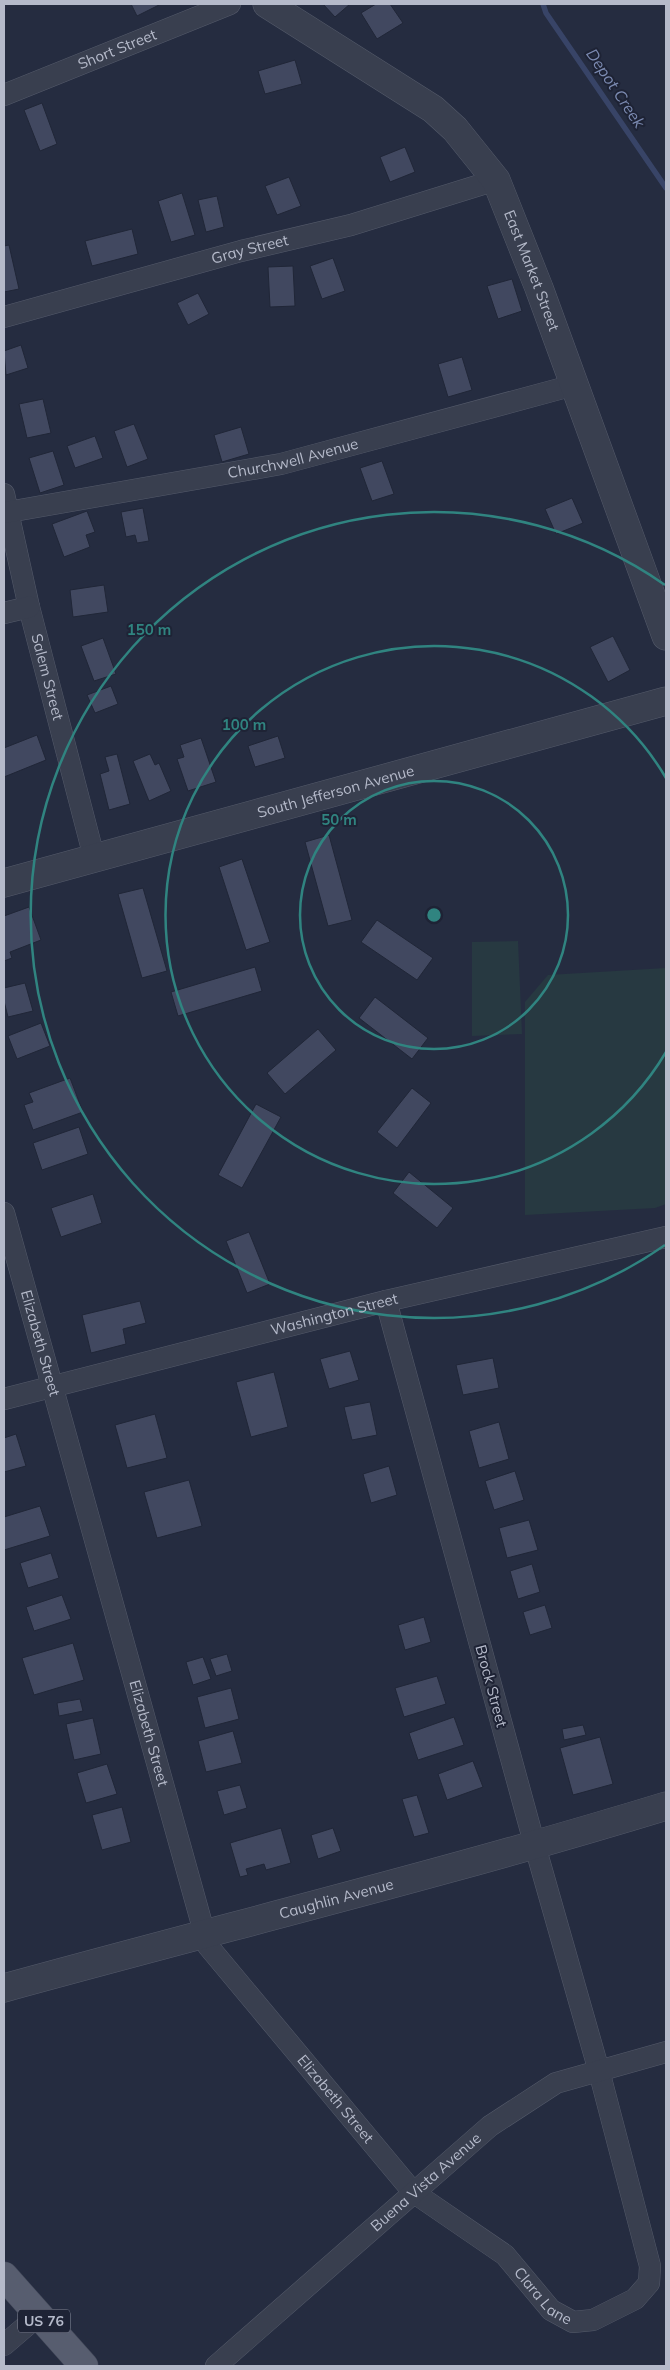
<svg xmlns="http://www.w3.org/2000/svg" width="670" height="2370" font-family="Mulish,sans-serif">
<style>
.green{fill:#273941}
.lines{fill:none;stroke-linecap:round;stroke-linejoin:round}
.stream{stroke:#384467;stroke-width:5.5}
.building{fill:#414860;stroke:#202637}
.minor-casing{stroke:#545a6a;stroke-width:22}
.tertiary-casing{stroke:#545a6a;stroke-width:29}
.primary-casing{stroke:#424859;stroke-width:29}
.minor{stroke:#393f4f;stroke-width:21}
.tertiary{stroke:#393f4f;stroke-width:28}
.primary{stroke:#575d6f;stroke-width:28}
.ring{fill:none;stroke:#308480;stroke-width:2.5}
.labels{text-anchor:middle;stroke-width:4;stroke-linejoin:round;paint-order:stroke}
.shield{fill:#1e2335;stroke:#888d9d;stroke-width:1}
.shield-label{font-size:14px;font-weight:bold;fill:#b5baca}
.street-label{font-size:15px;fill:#b5baca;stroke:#1e2335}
.water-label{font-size:16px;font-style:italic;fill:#7c8bb2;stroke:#1e2335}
.centre{fill:#308480;stroke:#1e2335;stroke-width:2.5}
.ring-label{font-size:15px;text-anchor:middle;font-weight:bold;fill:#308480;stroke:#1e2335;stroke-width:4;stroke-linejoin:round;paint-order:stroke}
</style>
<rect width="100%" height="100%" fill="#252c40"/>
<g class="green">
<path d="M 518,941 L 522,1034 L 472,1036 L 472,942 Z"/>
<path d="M 666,968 L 666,1204 L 655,1208 L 525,1215 L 525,1002 L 548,975 Z"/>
</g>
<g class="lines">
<path class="stream" d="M 543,4 L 546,13 L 666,188"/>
</g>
<g class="building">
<path d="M 131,4 L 158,4 L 159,5 L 137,16 Z"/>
<path d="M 323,4 L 350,4 L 335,17 Z"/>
<path d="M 376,4 L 390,4 L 403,23 L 377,39 L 361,13 Z"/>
<path d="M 295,60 L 302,84 L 265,94 L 258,71 Z"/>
<path d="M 42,103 L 57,144 L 40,151 L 24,110 Z"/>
<path d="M 405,147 L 415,172 L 390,182 L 380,157 Z"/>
<path d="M 289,177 L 301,206 L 277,215 L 265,186 Z"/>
<path d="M 182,193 L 195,235 L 171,242 L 158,201 Z"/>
<path d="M 217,196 L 224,227 L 206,232 L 198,200 Z"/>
<path d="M 132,229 L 138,254 L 92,266 L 85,241 Z"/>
<path d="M 9,245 L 19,289 L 4,292 L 4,246 Z"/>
<path d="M 333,258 L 345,291 L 322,299 L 310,266 Z"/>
<path d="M 293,266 L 295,306 L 270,307 L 268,267 Z"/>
<path d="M 512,279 L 522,311 L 498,319 L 487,286 Z"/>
<path d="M 198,293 L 209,314 L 188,325 L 177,303 Z"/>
<path d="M 21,345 L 28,368 L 6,375 L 4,351 Z"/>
<path d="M 462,357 L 472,390 L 448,397 L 438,364 Z"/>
<path d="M 43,399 L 51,433 L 27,438 L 19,404 Z"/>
<path d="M 134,424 L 148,459 L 127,467 L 114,431 Z"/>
<path d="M 241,427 L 249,454 L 222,462 L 214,435 Z"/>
<path d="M 95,436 L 103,458 L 75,468 L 67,446 Z"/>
<path d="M 53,451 L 64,485 L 40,493 L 29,458 Z"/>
<path d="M 382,461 L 394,494 L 372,501 L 360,468 Z"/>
<path d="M 572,498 L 583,523 L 556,534 L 545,509 Z"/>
<path d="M 143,508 L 149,541 L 137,543 L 135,535 L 126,537 L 121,512 Z"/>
<path d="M 87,511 L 95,532 L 86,535 L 90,547 L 64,557 L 52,524 Z"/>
<path d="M 104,585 L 108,612 L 73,617 L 70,590 Z"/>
<path d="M 613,636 L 630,670 L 608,682 L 590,647 Z"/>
<path d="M 103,638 L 116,674 L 94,681 L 81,646 Z"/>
<path d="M 111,686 L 118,704 L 95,713 L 87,695 Z"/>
<path d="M 37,735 L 46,760 L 4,777 L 4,748 Z"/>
<path d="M 278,736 L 285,758 L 255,767 L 248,746 Z"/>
<path d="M 201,738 L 216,782 L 188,791 L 177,759 L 184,757 L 180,745 Z"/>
<path d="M 117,754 L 130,804 L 109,810 L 100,774 L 109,771 L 105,757 Z"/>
<path d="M 150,754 L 155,765 L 159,763 L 171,791 L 149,801 L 133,761 Z"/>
<path d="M 329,835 L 352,920 L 328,926 L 305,842 Z"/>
<path d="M 242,859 L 270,942 L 246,950 L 219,867 Z"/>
<path d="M 143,888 L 167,971 L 142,978 L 118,894 Z"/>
<path d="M 29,907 L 41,940 L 10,952 L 12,958 L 4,961 L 4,916 Z"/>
<path d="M 377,920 L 433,958 L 417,980 L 361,942 Z"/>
<path d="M 255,967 L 262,991 L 178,1016 L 171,992 Z"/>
<path d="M 25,983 L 33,1011 L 8,1017 L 4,1001 L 4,988 Z"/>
<path d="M 375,997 L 428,1038 L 412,1059 L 359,1018 Z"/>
<path d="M 41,1023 L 50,1046 L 17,1059 L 8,1036 Z"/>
<path d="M 318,1029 L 336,1050 L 285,1094 L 267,1073 Z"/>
<path d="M 70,1078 L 83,1112 L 33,1130 L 24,1105 L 33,1102 L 29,1093 Z"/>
<path d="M 412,1088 L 431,1103 L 397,1148 L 377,1132 Z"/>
<path d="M 256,1104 L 281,1117 L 242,1188 L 218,1175 Z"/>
<path d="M 79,1127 L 88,1154 L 42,1170 L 33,1143 Z"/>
<path d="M 409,1172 L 453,1208 L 437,1228 L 393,1193 Z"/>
<path d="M 93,1194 L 102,1223 L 61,1237 L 51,1208 Z"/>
<path d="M 249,1232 L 270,1284 L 247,1293 L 226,1241 Z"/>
<path d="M 140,1301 L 146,1323 L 123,1329 L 126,1344 L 91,1353 L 82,1315 Z"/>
<path d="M 350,1351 L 359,1380 L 329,1389 L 320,1359 Z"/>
<path d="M 493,1358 L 499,1388 L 463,1395 L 456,1365 Z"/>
<path d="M 274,1372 L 288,1427 L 251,1437 L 236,1382 Z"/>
<path d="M 370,1402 L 377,1435 L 352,1440 L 344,1407 Z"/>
<path d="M 155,1414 L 167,1458 L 127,1468 L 115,1425 Z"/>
<path d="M 499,1422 L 509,1459 L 479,1468 L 469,1431 Z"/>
<path d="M 16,1434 L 26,1466 L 4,1472 L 4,1438 Z"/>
<path d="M 389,1466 L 397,1495 L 371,1503 L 363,1474 Z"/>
<path d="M 515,1471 L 524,1500 L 494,1510 L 485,1481 Z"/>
<path d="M 189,1480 L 202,1526 L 157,1538 L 144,1492 Z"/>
<path d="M 40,1506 L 50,1536 L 4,1550 L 4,1517 Z"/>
<path d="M 529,1520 L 538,1550 L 507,1558 L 499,1528 Z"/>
<path d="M 51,1553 L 59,1578 L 28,1588 L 20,1563 Z"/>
<path d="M 532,1564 L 540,1592 L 518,1599 L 510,1571 Z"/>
<path d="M 62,1595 L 71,1619 L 34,1631 L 26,1607 Z"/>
<path d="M 545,1605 L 552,1628 L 530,1635 L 523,1612 Z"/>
<path d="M 424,1617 L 431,1642 L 405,1650 L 398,1625 Z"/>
<path d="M 73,1643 L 84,1680 L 34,1695 L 22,1658 Z"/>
<path d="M 227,1654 L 232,1671 L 216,1676 L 210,1659 Z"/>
<path d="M 203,1657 L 211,1679 L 193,1685 L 186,1662 Z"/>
<path d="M 437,1676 L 446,1704 L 404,1717 L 395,1688 Z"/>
<path d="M 231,1688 L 239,1719 L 205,1728 L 197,1697 Z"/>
<path d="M 80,1699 L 83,1711 L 59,1716 L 57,1703 Z"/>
<path d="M 454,1717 L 464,1745 L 418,1760 L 409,1733 Z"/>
<path d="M 93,1718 L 101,1754 L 74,1760 L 66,1724 Z"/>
<path d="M 583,1725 L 586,1735 L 564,1740 L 562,1729 Z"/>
<path d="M 233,1731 L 242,1763 L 206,1772 L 198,1741 Z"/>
<path d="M 600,1737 L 613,1784 L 573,1795 L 560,1748 Z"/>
<path d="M 473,1761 L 483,1787 L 447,1800 L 438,1774 Z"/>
<path d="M 107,1764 L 117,1794 L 86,1803 L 77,1773 Z"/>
<path d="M 240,1785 L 247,1808 L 224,1815 L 217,1791 Z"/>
<path d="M 417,1795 L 429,1833 L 414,1837 L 402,1799 Z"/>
<path d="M 122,1807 L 131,1842 L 102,1850 L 92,1815 Z"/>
<path d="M 281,1828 L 291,1863 L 266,1870 L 264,1864 L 246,1869 L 248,1875 L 240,1877 L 230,1843 Z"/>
<path d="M 333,1828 L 341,1851 L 318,1859 L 311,1835 Z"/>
</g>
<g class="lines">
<g class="minor-casing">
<g id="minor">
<path id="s1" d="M 4,95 L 230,4"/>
<path id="s2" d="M 4,317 L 241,251 L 351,225 L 496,180"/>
<path id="s3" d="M 4,494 L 29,607 L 94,857"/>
<path id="s4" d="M 8,512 L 281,464 L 574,385"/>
<path d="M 4,613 L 29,607"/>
<path id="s5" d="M 4,1213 L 208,1946 L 413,2192 L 505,2255 L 551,2310 L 573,2322 L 593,2320 L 635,2299 L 649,2283 L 650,2266 L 599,2071 L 535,1846 L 386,1301"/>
<path id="s6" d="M 4,1399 L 386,1301 L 666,1237"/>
<path d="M 4,2345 L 39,2315"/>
<path id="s7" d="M 216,2366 L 490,2126 L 556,2083 L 666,2052"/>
</g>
</g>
<g class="tertiary-casing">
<g id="tertiary">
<path id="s8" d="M 267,4 L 433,109 L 455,129 L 496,180 L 539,288 L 666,636"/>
<path id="s9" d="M 4,883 L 666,701"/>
<path id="s10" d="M 4,1988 C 225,1927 447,1873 666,1806"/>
</g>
</g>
<g class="primary-casing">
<path id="primary" d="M 4,2276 L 84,2366"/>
</g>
<use href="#minor" class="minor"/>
<use href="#tertiary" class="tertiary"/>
<use href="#primary" class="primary"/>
</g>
<g class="ring">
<circle cx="434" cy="915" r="134"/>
<path d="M666 1052A269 269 0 1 1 666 778"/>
<path d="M665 1245A403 403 0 1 1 665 585"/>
</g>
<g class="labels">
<rect class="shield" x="18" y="2309.5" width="52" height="23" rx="4"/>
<g class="shield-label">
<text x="44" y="2326">US 76</text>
</g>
<g class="street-label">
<text dy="5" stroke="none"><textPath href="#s1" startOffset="122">Short Street</textPath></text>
<text dy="5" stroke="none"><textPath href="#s2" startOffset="255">Gray Street</textPath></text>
<text dy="5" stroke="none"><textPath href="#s8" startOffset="389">East Market Street</textPath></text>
<text dy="5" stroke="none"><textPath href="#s4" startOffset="290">Churchwell Avenue</textPath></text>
<text dy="5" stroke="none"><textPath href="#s3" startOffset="188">Salem Street</textPath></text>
<text dy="5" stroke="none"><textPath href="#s9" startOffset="344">South Jefferson Avenue</textPath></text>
<text dy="5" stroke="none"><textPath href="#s6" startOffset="341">Washington Street</textPath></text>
<text dy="5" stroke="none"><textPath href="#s5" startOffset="135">Elizabeth Street</textPath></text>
<text transform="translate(491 1686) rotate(75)" y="5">Brock Street</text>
<text dy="5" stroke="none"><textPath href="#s5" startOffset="540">Elizabeth Street</textPath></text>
<text dy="5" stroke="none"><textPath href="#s10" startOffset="344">Caughlin Avenue</textPath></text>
<text dy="5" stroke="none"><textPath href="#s5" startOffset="960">Elizabeth Street</textPath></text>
<text dy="5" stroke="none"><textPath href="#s7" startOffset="279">Buena Vista Avenue</textPath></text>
<text dy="5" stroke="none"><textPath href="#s5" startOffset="1249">Clara Lane</textPath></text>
</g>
<g class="water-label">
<text transform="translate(616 88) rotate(56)" y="6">Depot Creek</text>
</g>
</g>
<circle cx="434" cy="915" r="8" class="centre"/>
<g class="ring-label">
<text x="149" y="635">150 m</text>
<text x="244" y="730">100 m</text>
<text x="339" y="825">50 m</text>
</g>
<rect width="670" height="2370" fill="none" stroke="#b5baca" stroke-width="10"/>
</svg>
